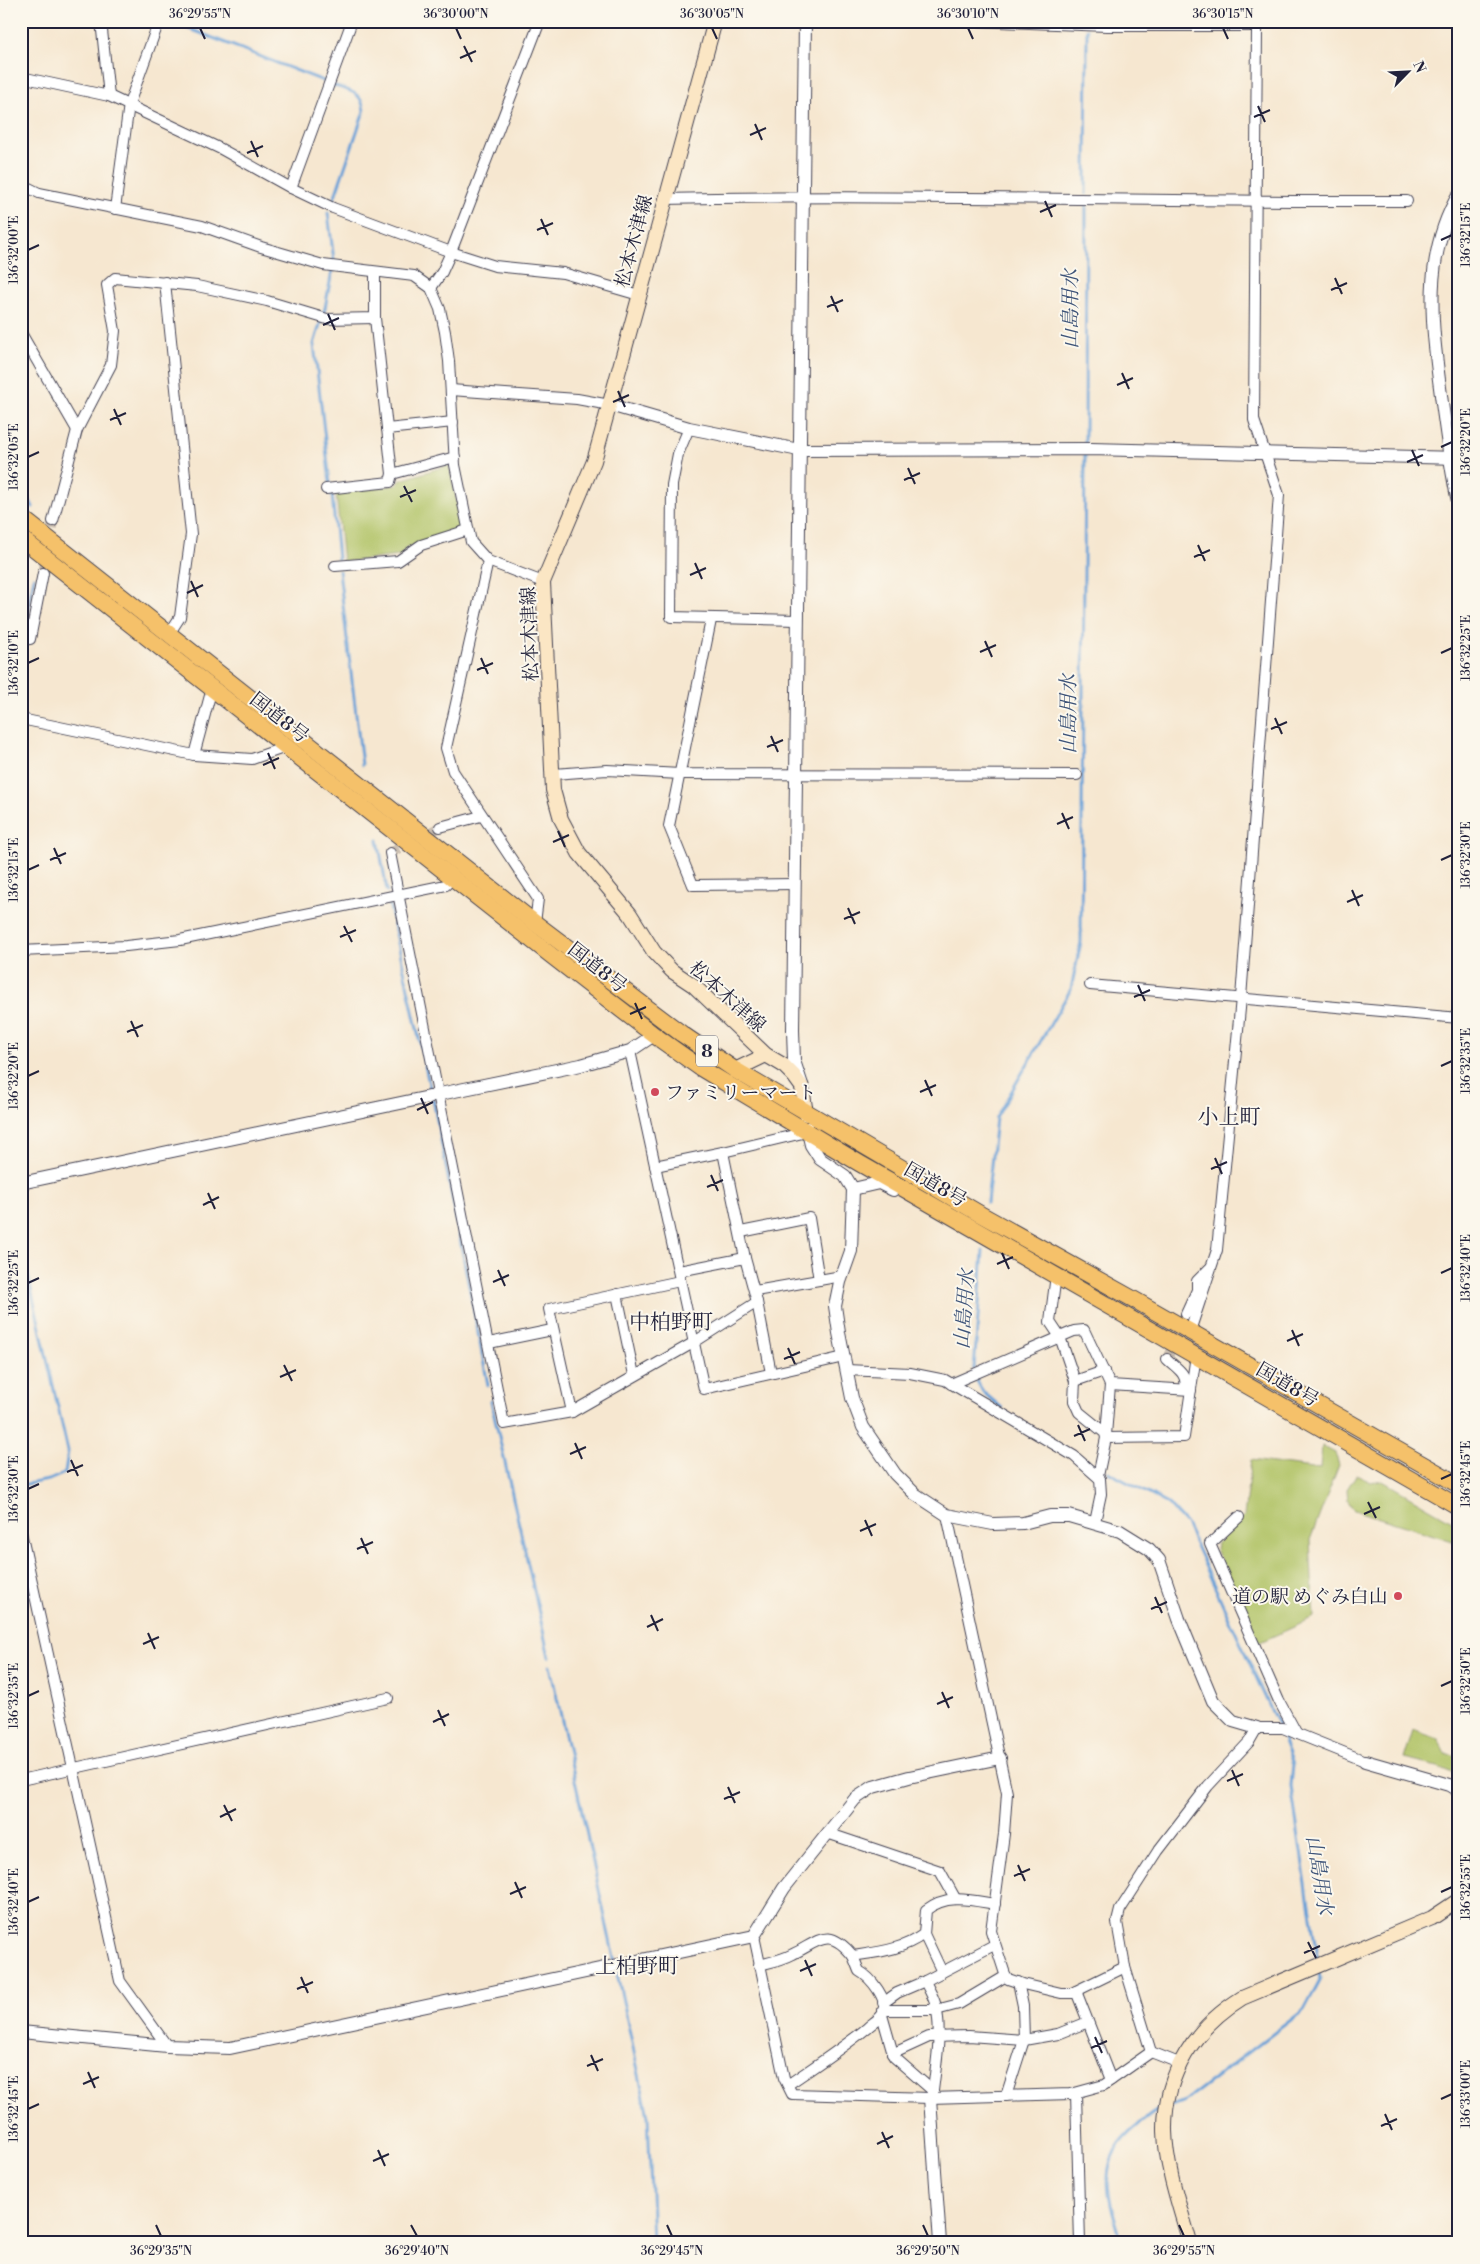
<svg xmlns="http://www.w3.org/2000/svg" width="1480" height="2264" font-family="'Libre Bodoni','Noto Serif JP',serif">
<style>
.green{fill:#b1c366;stroke:#6a7250}
.lines{fill:none;stroke-linecap:round;stroke-linejoin:round}
.stream{stroke:#69a0d7;stroke-width:3}
.minor-tunnel{stroke:#ccc0b2;stroke-width:10;stroke-dasharray:10 5;stroke-linecap:butt}
.minor-casing{stroke:#424051;stroke-width:12}
.tertiary-casing{stroke:#424051;stroke-width:14}
.secondary-casing{stroke:#424051;stroke-width:16}
.trunk-casing{stroke:#424051;stroke-width:18}
.minor{stroke:#fff;stroke-width:10}
.tertiary{stroke:#fff;stroke-width:12}
.secondary{stroke:#fbe6c4;stroke-width:14}
.trunk{stroke:#f5c16b;stroke-width:16}
.ticks{fill:none;stroke:#22223b;stroke-width:2}
.poi-dot{fill:#d1495b;stroke:#fbf7ec;stroke-width:2}
.labels{text-anchor:middle;stroke-width:4;stroke-linejoin:round;paint-order:stroke}
.shield{fill:#fbf7ec;stroke:#636270;stroke-width:1}
.shield-label{font-size:18px;font-weight:bold;fill:#22223b}
.street-label{font-size:19px;fill:#22223b;stroke:#fbf7ec}
.poi-label{font-size:19px;fill:#22223b;stroke:#fbf7ec;text-anchor:start}
.water-label{font-size:20px;font-style:italic;fill:#3e5479;stroke:#fbf7ec}
.quarter-label{font-size:21px;fill:#22223b;stroke:#fbf7ec}
.neatline{fill:none;stroke:#22223b;stroke-width:2}
.ticks-label{font-size:12px;text-anchor:middle;fill:#22223b}
</style>
<rect width="100%" height="100%" fill="#fbf7ec"/>
<filter id="ink" filterUnits="userSpaceOnUse"><feTurbulence type="fractalNoise" baseFrequency=".02" numOctaves="2"/><feDisplacementMap in="SourceGraphic" scale="10" xChannelSelector="R" yChannelSelector="G"/><feConvolveMatrix kernelMatrix="1 2 1 2 8 2 1 2 1" color-interpolation-filters="sRGB"/></filter>
<filter id="wash" filterUnits="userSpaceOnUse"><feTurbulence type="fractalNoise" baseFrequency=".0096" numOctaves="4" result="noise"/><feDisplacementMap in="SourceGraphic" scale="20" xChannelSelector="R" yChannelSelector="G"/><feGaussianBlur stdDeviation="1.12" result="paint"/><feColorMatrix in="noise" values="0 0 0 0 0 0 0 0 0 0 0 0 0 0 0 0 0 1.4 0 .05"/><feComposite in="paint" operator="in"/></filter>
<g filter="url(#wash)">
<rect width="100%" height="100%" fill="#f6e7d0"/>
<g class="green">
<path d="M 449,465 L 462,529 L 406,548 L 400,556 L 343,562 L 336,493 L 397,485 L 401,480 Z"/>
<path d="M 1322,1446 L 1335,1453 L 1339,1465 L 1310,1540 L 1314,1618 L 1258,1643 L 1216,1549 L 1217,1543 L 1244,1516 L 1251,1460 L 1320,1469 Z"/>
<path d="M 1356,1475 L 1371,1482 L 1381,1480 L 1459,1525 L 1459,1543 L 1354,1510 L 1348,1501 L 1347,1489 Z"/>
<path d="M 1413,1730 L 1438,1739 L 1445,1753 L 1459,1758 L 1459,1776 L 1438,1767 L 1404,1759 Z"/>
</g>
<g class="lines">
<g class="stream">
<path d="M 180,21 L 182,26 L 326,82"/>
<path d="M 332,85 C 349,91 362,91 364,111 L 333,202"/>
<path d="M 1086,194 L 1087,29"/>
<path d="M 328,213 L 334,261 L 325,308 L 314,344 L 330,483"/>
<path d="M 1085,446 L 1086,203"/>
<path d="M 21,483 L 33,507"/>
<path d="M 332,494 L 338,559"/>
<path d="M 339,571 L 362,765"/>
<path d="M 21,676 L 24,662 L 24,634 L 34,577"/>
<path d="M 378,840 L 387,891"/>
<path d="M 389,902 L 431,1093"/>
<path d="M 433,1099 L 488,1385"/>
<path d="M 987,1203 L 996,1118 L 1071,989 L 1081,942 L 1085,452"/>
<path d="M 21,1245 L 68,1451 L 65,1473 L 49,1480 L 21,1485"/>
<path d="M 974,1369 L 983,1251"/>
<path d="M 977,1381 L 983,1392 L 1002,1408"/>
<path d="M 491,1401 L 549,1657"/>
<path d="M 1084,1459 L 1092,1464"/>
<path d="M 1108,1472 L 1168,1504 L 1186,1524 L 1278,1725"/>
<path d="M 550,1666 L 615,1963"/>
<path d="M 1280,1731 L 1293,1764 L 1291,1786 L 1318,1963"/>
<path d="M 616,1969 L 648,2116 L 653,2243"/>
<path d="M 1172,2106 L 1185,2101 L 1304,2010 L 1321,1978 L 1319,1969"/>
<path d="M 1122,2243 C 1109,2198 1093,2161 1136,2127 C 1144,2120 1151,2113 1161,2109"/>
</g>
</g>
</g>
<g filter="url(#ink)">
<g class="lines">
<g class="minor-tunnel">
<path d="M 43,573 L 53,521"/>
<path d="M 390,853 L 440,827"/>
<path d="M 1167,1359 L 1182,1323"/>
</g>
<g class="minor-casing">
<g id="minor">
<path d="M 101,21 L 109,96"/>
<path d="M 974,21 L 1107,26 L 1257,26 L 1254,420 L 1279,495 L 1241,998 L 1217,1250 L 1190,1331"/>
<path d="M 21,77 L 109,96 L 221,149 L 291,188 L 333,208 L 451,252 L 495,266 L 563,273 L 639,295"/>
<path d="M 21,184 L 39,193 L 202,226 L 261,247 L 323,265 L 414,276 L 431,288 L 440,309 L 445,332 L 449,361 L 455,465 L 471,542 L 488,561 L 543,582"/>
<path d="M 291,188 L 352,21"/>
<path d="M 664,199 C 912,194 1159,202 1407,201"/>
<path d="M 115,209 L 129,104 L 159,21"/>
<path d="M 165,282 L 191,534 L 180,617 L 169,634"/>
<path d="M 431,288 L 442,272 L 451,252 L 540,21"/>
<path d="M 375,318 L 392,474 L 455,457"/>
<path d="M 21,333 L 77,430"/>
<path d="M 451,390 L 577,399 L 610,405"/>
<path d="M 689,428 L 678,454 L 672,485 L 671,617 L 797,620"/>
<path d="M 387,429 L 453,422"/>
<path d="M 326,489 L 390,482 L 392,474"/>
<path d="M 53,521 L 77,430 L 111,365 L 115,331 L 107,285 L 115,278 L 197,286 L 267,301 L 327,319 L 375,318 L 375,272"/>
<path d="M 488,561 L 446,748 L 453,771 L 538,899 L 535,923"/>
<path d="M 335,566 L 398,561 L 421,545 L 468,530"/>
<path d="M 711,620 L 669,826 L 693,885 L 794,884"/>
<path d="M 21,640 L 30,639 L 43,573"/>
<path d="M 21,719 L 194,755 L 252,759 L 286,747"/>
<path d="M 194,755 L 212,688"/>
<path d="M 554,774 L 607,770 L 680,774 L 1077,775"/>
<path d="M 440,827 L 481,816"/>
<path d="M 390,853 L 504,1424 L 572,1412 L 693,1343 L 757,1302 L 745,1258 L 723,1152 L 807,1132"/>
<path d="M 21,951 L 126,946 L 180,940 L 446,885 L 452,877"/>
<path d="M 1090,985 L 1459,1018"/>
<path d="M 630,1051 L 704,1389 L 844,1357"/>
<path d="M 655,1166 L 723,1152"/>
<path d="M 741,1232 L 809,1218 L 819,1280 L 842,1276"/>
<path d="M 679,1271 L 745,1258"/>
<path d="M 1056,1275 L 1050,1322 L 1060,1337 L 1075,1381 L 1074,1401 L 1079,1412 L 1105,1433 L 1106,1438"/>
<path d="M 755,1291 L 819,1280"/>
<path d="M 617,1294 L 634,1375"/>
<path d="M 757,1302 L 771,1373"/>
<path d="M 1186,1314 L 1197,1290 L 1197,1281 L 1210,1268"/>
<path d="M 489,1343 L 552,1330"/>
<path d="M 1167,1359 C 1177,1369 1188,1373 1185,1389"/>
<path d="M 847,1370 L 910,1373 L 945,1380 L 1074,1456 L 1100,1479 L 1101,1494 L 1095,1522"/>
<path d="M 1075,1381 L 1104,1371"/>
<path d="M 951,1384 L 1074,1331 L 1084,1330 L 1110,1385 L 1191,1390"/>
<path d="M 572,1412 L 549,1309 L 680,1281"/>
<path d="M 1106,1435 L 1110,1385"/>
<path d="M 1098,1476 L 1106,1438 L 1184,1437 L 1196,1355"/>
<path d="M 947,1515 L 1007,1793 L 1004,1834 L 991,1931 L 1005,1974 L 1008,1979 L 1023,1984 L 1061,1993 L 1072,1993 L 1125,1967"/>
<path d="M 1239,1517 L 1210,1544 L 1279,1701 L 1297,1734"/>
<path d="M 21,1532 L 120,1981 L 167,2046"/>
<path d="M 21,1780 L 388,1698"/>
<path d="M 827,1833 L 940,1871 L 955,1898"/>
<path d="M 924,1934 L 942,1972"/>
<path d="M 754,1936 L 784,2078 L 792,2094 L 930,2098 L 1071,2094 L 1104,2085 L 1151,2052"/>
<path d="M 759,1965 C 771,1962 782,1960 793,1954 C 820,1941 828,1926 853,1956 C 878,1952 902,1950 924,1934 L 926,1910 C 947,1893 971,1900 995,1904"/>
<path d="M 925,1981 C 928,1988 933,1996 935,2003 C 943,2030 936,2063 933,2091 L 930,2098"/>
<path d="M 1076,1991 L 1111,2080"/>
<path d="M 883,2003 L 897,1993 L 925,1981 L 994,1945"/>
<path d="M 883,2010 L 936,2010 L 959,2004 L 1006,1976"/>
<path d="M 882,2015 L 894,2057 L 933,2091"/>
<path d="M 1151,2052 L 1125,1967 L 1117,1922 L 1120,1910 L 1158,1851 L 1208,1786 L 1249,1742 L 1257,1728 L 1283,1728 L 1365,1761"/>
<path d="M 1151,2052 L 1179,2063"/>
<path d="M 892,2054 L 929,2037 L 969,2036 L 1024,2040 L 1058,2034 L 1088,2022"/>
<path d="M 789,2084 C 815,2066 843,2048 867,2028 C 871,2024 878,2020 882,2015 C 891,2001 870,1977 859,1971 L 853,1956"/>
<path d="M 1076,2093 L 1080,2243"/>
<path d="M 1006,2096 L 1024,2040 L 1023,2006 L 1018,1982"/>
</g>
</g>
<g class="tertiary-casing">
<g id="tertiary">
<path d="M 1459,194 C 1420,260 1433,332 1442,403 C 1447,438 1451,472 1459,506"/>
<path d="M 610,405 L 689,428 L 799,450 L 1090,449 L 1459,458"/>
<path d="M 802,1085 L 794,1061 L 793,1030 L 805,21"/>
<path d="M 435,1095 L 581,1065 L 630,1051 L 654,1035"/>
<path d="M 807,1128 L 811,1145 L 820,1159 L 845,1176 L 853,1189 L 851,1251 L 840,1282 L 835,1306 L 839,1333 L 852,1398 L 863,1427 L 895,1474 L 915,1494 L 947,1515 L 993,1524 L 1023,1523 L 1050,1516 L 1069,1516 L 1120,1531 L 1149,1549 L 1159,1560 L 1179,1619 L 1213,1701 L 1233,1721 L 1257,1728"/>
<path d="M 21,1183 L 429,1097"/>
<path d="M 853,1189 L 879,1183 L 893,1190"/>
<path d="M 1365,1761 L 1449,1785 L 1459,1791"/>
<path d="M 21,2032 L 167,2046 L 230,2048 L 754,1936 L 784,1888 L 855,1799 L 873,1787 L 909,1777 L 1000,1758"/>
<path d="M 930,2098 L 940,2243"/>
</g>
</g>
<g class="secondary-casing">
<g id="secondary">
<path d="M 715,21 L 594,461 L 543,582 L 553,790 L 561,819 L 579,853 L 630,914 L 654,952 L 672,971 L 693,985 L 766,1055 L 783,1065 L 794,1076 L 802,1087 L 806,1114"/>
<path d="M 735,1070 L 766,1055"/>
<path d="M 1190,2243 C 1180,2207 1166,2169 1165,2131 C 1164,2074 1195,2027 1242,1998 L 1432,1918 L 1459,1900"/>
</g>
</g>
<g class="trunk-casing">
<g id="trunk">
<path d="M 21,517 L 535,923 L 682,1034 L 735,1070 L 980,1214 L 1133,1299 L 1459,1485"/>
<path d="M 21,538 L 552,956 L 654,1035 L 699,1067 L 859,1163 L 1459,1507"/>
</g>
</g>
<use href="#minor" class="minor"/>
<use href="#tertiary" class="tertiary"/>
<use href="#secondary" class="secondary"/>
<use href="#trunk" class="trunk"/>
</g>
</g>
<path class="ticks" d="M 200,28 L 205,39M 456,28 L 461,39M 712,28 L 717,39M 968,28 L 973,39M 1223,28 L 1228,39M 464,46 L 472,62M 460,58 L 476,51M 1258,106 L 1265,122M 1254,117 L 1270,110M 755,124 L 762,140M 750,135 L 766,128M 251,141 L 258,157M 247,153 L 263,146M 1045,201 L 1052,217M 1040,212 L 1056,205M 541,219 L 548,235M 537,230 L 553,223M 1441,240 L 1452,235M 28,250 L 39,245M 1335,278 L 1342,294M 1331,290 L 1347,283M 831,296 L 838,312M 827,307 L 843,300M 328,314 L 335,330M 323,325 L 339,318M 1122,373 L 1129,389M 1117,385 L 1133,378M 618,391 L 625,407M 613,402 L 629,395M 114,409 L 121,425M 110,420 L 126,413M 1441,447 L 1452,442M 1412,450 L 1419,466M 28,457 L 39,452M 1407,462 L 1423,455M 908,468 L 915,484M 904,480 L 920,473M 404,486 L 412,502M 400,497 L 416,490M 1198,545 L 1205,561M 1194,557 L 1210,550M 695,563 L 702,579M 690,575 L 706,568M 191,581 L 198,597M 187,593 L 203,585M 985,641 L 992,657M 980,652 L 996,645M 1441,653 L 1452,648M 481,658 L 488,674M 28,663 L 39,658M 477,670 L 493,663M 1275,718 L 1282,734M 1271,729 L 1287,722M 771,736 L 778,752M 767,747 L 783,740M 268,753 L 275,769M 263,765 L 279,758M 1062,813 L 1069,829M 1057,824 L 1073,817M 558,831 L 565,847M 553,842 L 569,835M 54,848 L 61,864M 50,860 L 66,853M 1441,860 L 1452,855M 28,870 L 39,865M 1352,890 L 1359,906M 1347,902 L 1363,895M 848,908 L 855,924M 844,919 L 860,912M 344,926 L 352,942M 340,937 L 356,930M 1138,985 L 1145,1001M 1134,997 L 1150,990M 635,1003 L 642,1019M 630,1014 L 646,1007M 131,1021 L 138,1037M 127,1032 L 143,1025M 1441,1066 L 1452,1061M 28,1076 L 39,1071M 925,1080 L 932,1096M 920,1092 L 936,1085M 421,1098 L 428,1114M 417,1110 L 433,1102M 1215,1158 L 1222,1174M 1211,1169 L 1227,1162M 711,1175 L 718,1191M 707,1187 L 723,1180M 208,1193 L 215,1209M 203,1205 L 219,1197M 1002,1253 L 1009,1269M 997,1264 L 1013,1257M 498,1270 L 505,1286M 1441,1273 L 1452,1268M 493,1282 L 509,1275M 28,1283 L 39,1278M 1292,1330 L 1299,1346M 1287,1341 L 1303,1334M 788,1348 L 795,1364M 784,1359 L 800,1352M 284,1365 L 292,1381M 280,1377 L 296,1370M 1078,1425 L 1085,1441M 1074,1436 L 1090,1429M 575,1443 L 582,1459M 570,1454 L 586,1447M 71,1460 L 78,1476M 67,1472 L 83,1465M 1441,1479 L 1452,1474M 28,1489 L 39,1484M 1368,1502 L 1376,1518M 1364,1514 L 1380,1507M 865,1520 L 872,1536M 860,1531 L 876,1524M 361,1538 L 368,1554M 357,1549 L 373,1542M 1155,1597 L 1162,1613M 1151,1609 L 1167,1602M 651,1615 L 658,1631M 647,1627 L 663,1619M 148,1633 L 155,1649M 143,1644 L 159,1637M 1441,1686 L 1452,1681M 942,1692 L 949,1708M 28,1696 L 39,1691M 937,1704 L 953,1697M 438,1710 L 445,1726M 433,1722 L 449,1714M 1232,1770 L 1239,1786M 1227,1781 L 1243,1774M 728,1787 L 735,1803M 724,1799 L 740,1792M 224,1805 L 232,1821M 220,1817 L 236,1809M 1018,1865 L 1025,1881M 1014,1876 L 1030,1869M 515,1882 L 522,1898M 1441,1892 L 1452,1887M 510,1894 L 526,1887M 28,1902 L 39,1897M 1308,1942 L 1316,1958M 1304,1953 L 1320,1946M 805,1960 L 812,1976M 800,1971 L 816,1964M 301,1977 L 308,1993M 297,1989 L 313,1982M 1095,2037 L 1102,2053M 1091,2048 L 1107,2041M 591,2055 L 598,2071M 587,2066 L 603,2059M 88,2072 L 95,2088M 83,2084 L 99,2077M 1441,2099 L 1452,2094M 28,2109 L 39,2104M 1385,2114 L 1392,2130M 1381,2126 L 1397,2119M 882,2132 L 889,2148M 877,2144 L 893,2136M 378,2150 L 385,2166M 373,2161 L 389,2154M 156,2225 L 161,2236M 411,2225 L 417,2236M 667,2225 L 672,2236M 923,2225 L 928,2236M 1179,2225 L 1184,2236"/>
<g class="poi-dot">
<circle cx="655" cy="1092" r="5"/>
<circle cx="1398" cy="1596" r="5"/>
</g>
<g class="labels">
<rect class="shield" x="696" y="1035.5" width="22" height="31" rx="4"/>
<g class="shield-label">
<text x="707" y="1057">8</text>
</g>
<g class="street-label">
<text transform="translate(633 241) rotate(-75)" y="7">松本木津線</text>
<text transform="translate(529 634) rotate(-92)" y="7">松本木津線</text>
<text transform="translate(280 717) rotate(38)" y="7">国道8号</text>
<text transform="translate(598 967) rotate(38)" y="7">国道8号</text>
<text transform="translate(728 996) rotate(42)" y="7">松本木津線</text>
<text transform="translate(936 1184) rotate(30)" y="7">国道8号</text>
<text transform="translate(1288 1384) rotate(30)" y="7">国道8号</text>
</g>
<g class="poi-label">
<text x="665" y="1099">ファミリーマート</text>
<text x="1388" y="1603" text-anchor="end">道の駅 めぐみ白山</text>
</g>
<g class="water-label">
<text transform="translate(1070 309) rotate(-90)" y="7">山島用水</text>
<text transform="translate(1068 714) rotate(-90)" y="7">山島用水</text>
<text transform="translate(964 1309) rotate(-86)" y="7">山島用水</text>
<text transform="translate(1320 1875) rotate(81)" y="7">山島用水</text>
</g>
<g class="quarter-label">
<text x="1229" y="1124">小上町</text>
<text x="671" y="1329">中柏野町</text>
<text x="637" y="1973">上柏野町</text>
</g>
</g>
<rect width="1480" height="2264" fill="none" stroke="#fbf7ec" stroke-width="55"/>
<g transform="translate(1408 72) rotate(66)" stroke="#fbf7ec" stroke-width="4" paint-order="stroke">
<path d="M0-4L9 19L0 12L-9 19Z" fill="#22223b"/>
<text y="-8" font-size="14" font-weight="bold" text-anchor="middle" fill="#22223b">N</text>
</g>
<rect x="28" y="28" width="1424" height="2208" class="neatline"/>
<g class="ticks-label">
<text x="200" y="18">36°29'55"N</text>
<text x="456" y="18">36°30'00"N</text>
<text x="712" y="18">36°30'05"N</text>
<text x="968" y="18">36°30'10"N</text>
<text x="1223" y="18">36°30'15"N</text>
<text transform="translate(1466 235) rotate(-90)" y="4">136°32'15"E</text>
<text transform="translate(14 250) rotate(-90)" y="4">136°32'00"E</text>
<text transform="translate(1466 442) rotate(-90)" y="4">136°32'20"E</text>
<text transform="translate(14 457) rotate(-90)" y="4">136°32'05"E</text>
<text transform="translate(1466 648) rotate(-90)" y="4">136°32'25"E</text>
<text transform="translate(14 663) rotate(-90)" y="4">136°32'10"E</text>
<text transform="translate(1466 855) rotate(-90)" y="4">136°32'30"E</text>
<text transform="translate(14 870) rotate(-90)" y="4">136°32'15"E</text>
<text transform="translate(1466 1061) rotate(-90)" y="4">136°32'35"E</text>
<text transform="translate(14 1076) rotate(-90)" y="4">136°32'20"E</text>
<text transform="translate(1466 1268) rotate(-90)" y="4">136°32'40"E</text>
<text transform="translate(14 1283) rotate(-90)" y="4">136°32'25"E</text>
<text transform="translate(1466 1474) rotate(-90)" y="4">136°32'45"E</text>
<text transform="translate(14 1489) rotate(-90)" y="4">136°32'30"E</text>
<text transform="translate(1466 1681) rotate(-90)" y="4">136°32'50"E</text>
<text transform="translate(14 1696) rotate(-90)" y="4">136°32'35"E</text>
<text transform="translate(1466 1887) rotate(-90)" y="4">136°32'55"E</text>
<text transform="translate(14 1902) rotate(-90)" y="4">136°32'40"E</text>
<text transform="translate(1466 2094) rotate(-90)" y="4">136°33'00"E</text>
<text transform="translate(14 2109) rotate(-90)" y="4">136°32'45"E</text>
<text x="161" y="2255">36°29'35"N</text>
<text x="417" y="2255">36°29'40"N</text>
<text x="672" y="2255">36°29'45"N</text>
<text x="928" y="2255">36°29'50"N</text>
<text x="1184" y="2255">36°29'55"N</text>
</g>
</svg>
